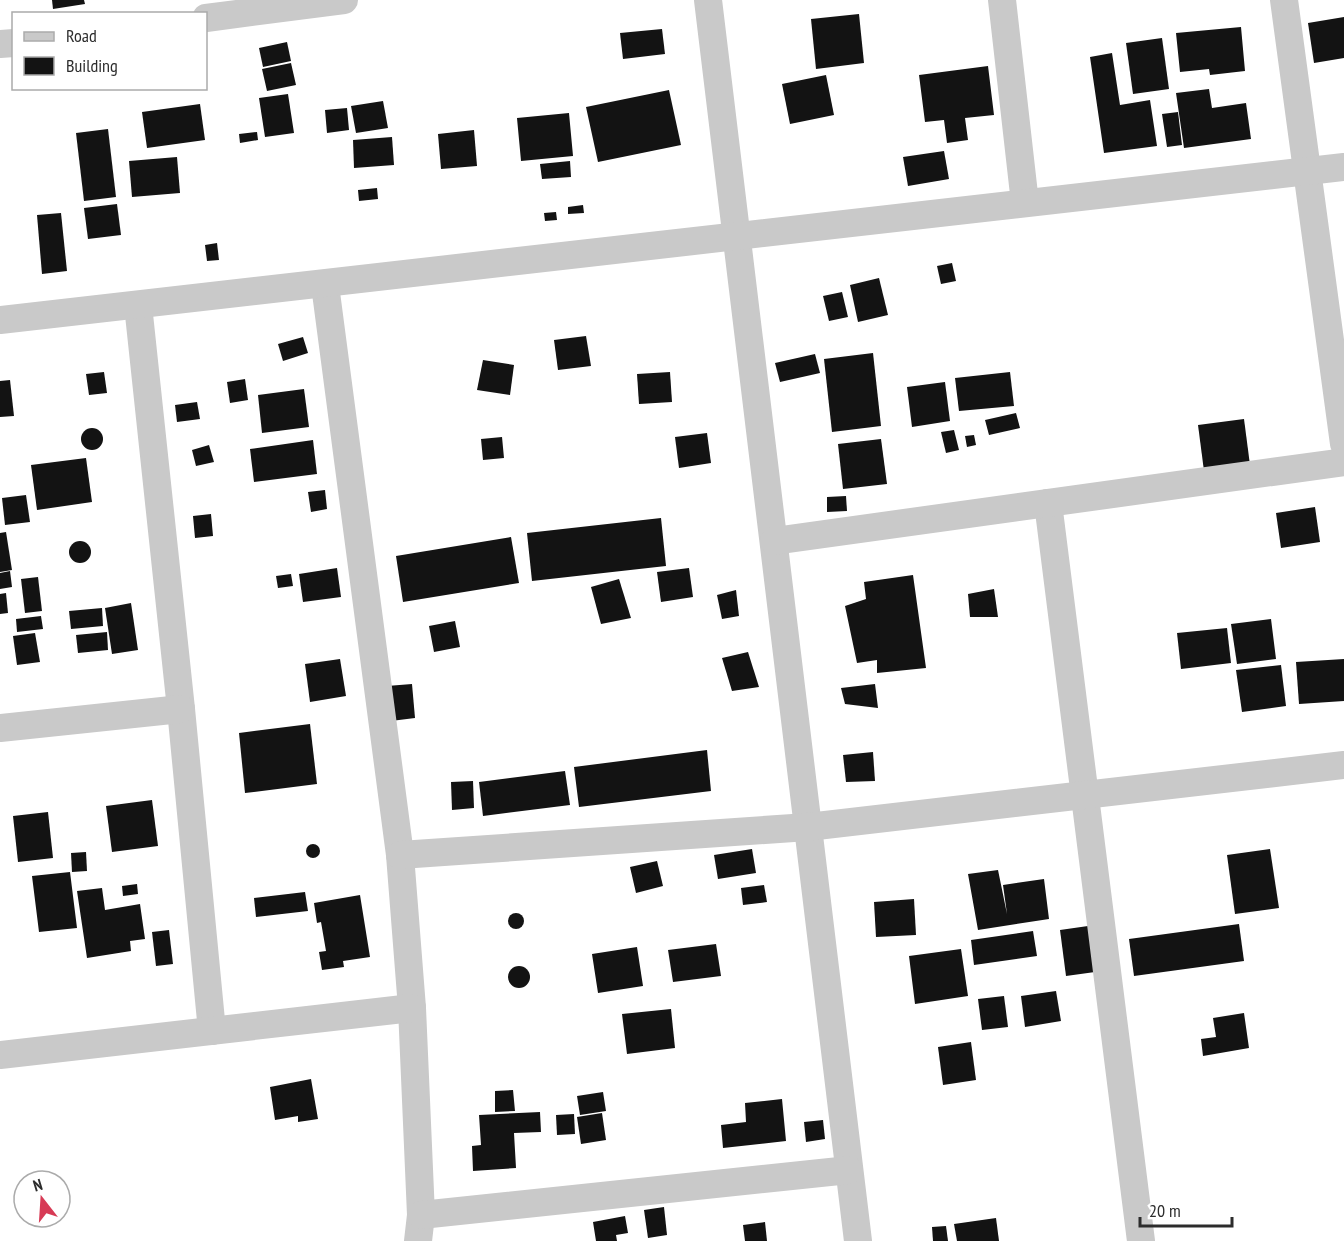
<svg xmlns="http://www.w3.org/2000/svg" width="1344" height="1241" font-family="'PT Sans Narrow',sans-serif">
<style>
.building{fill:#131313}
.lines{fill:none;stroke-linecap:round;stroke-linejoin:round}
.minor{stroke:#c9c9c9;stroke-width:28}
</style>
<rect width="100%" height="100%" fill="#fff"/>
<g class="building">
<path d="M 52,0 L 84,0 L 85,4 L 53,9 Z"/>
<path d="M 859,14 L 864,63 L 816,69 L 811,19 Z"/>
<path d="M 1344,17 L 1344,58 L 1314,63 L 1308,23 Z"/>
<path d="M 1241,27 L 1245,71 L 1210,75 L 1209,69 L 1180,72 L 1176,33 Z"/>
<path d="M 662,29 L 665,54 L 623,59 L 620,33 Z"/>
<path d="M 1162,38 L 1169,89 L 1133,94 L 1126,43 Z"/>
<path d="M 287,42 L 291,61 L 263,67 L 259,48 Z"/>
<path d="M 1112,53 L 1120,105 L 1150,100 L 1157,146 L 1104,153 L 1090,57 Z"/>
<path d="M 291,63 L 296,85 L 267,91 L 262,69 Z"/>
<path d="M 988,66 L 994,115 L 965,118 L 968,140 L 947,143 L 944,120 L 925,122 L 919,75 Z"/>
<path d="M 826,75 L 834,115 L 790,124 L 782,84 Z"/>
<path d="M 1209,89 L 1212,108 L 1246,103 L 1251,139 L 1184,148 L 1176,93 Z"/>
<path d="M 669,90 L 681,145 L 598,162 L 586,107 Z"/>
<path d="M 288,94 L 294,133 L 265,137 L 259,98 Z"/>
<path d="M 383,101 L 388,128 L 356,133 L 351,106 Z"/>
<path d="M 200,104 L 205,140 L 147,148 L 142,112 Z"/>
<path d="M 347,108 L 349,130 L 327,133 L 325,110 Z"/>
<path d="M 1178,112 L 1182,145 L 1167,147 L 1162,114 Z"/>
<path d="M 569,113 L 573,156 L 521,161 L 517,118 Z"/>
<path d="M 108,129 L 116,197 L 84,201 L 76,133 Z"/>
<path d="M 474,130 L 477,166 L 441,169 L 438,134 Z"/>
<path d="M 257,132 L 258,140 L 240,143 L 239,134 Z"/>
<path d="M 392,137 L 394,165 L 354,168 L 353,140 Z"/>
<path d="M 944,151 L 949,179 L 908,186 L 903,157 Z"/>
<path d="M 177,157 L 180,193 L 132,197 L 129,161 Z"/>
<path d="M 570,161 L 571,177 L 542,179 L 540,164 Z"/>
<path d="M 377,188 L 378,199 L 359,201 L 358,190 Z"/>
<path d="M 117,204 L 121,235 L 88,239 L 84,208 Z"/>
<path d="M 583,205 L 584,213 L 568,214 L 568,207 Z"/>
<path d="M 556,212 L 557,220 L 545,221 L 544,213 Z"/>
<path d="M 61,213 L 67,271 L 42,274 L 37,215 Z"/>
<path d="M 217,243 L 219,260 L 207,261 L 205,245 Z"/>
<path d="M 952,263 L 956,281 L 941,284 L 937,266 Z"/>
<path d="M 879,278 L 888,315 L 858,322 L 850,285 Z"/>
<path d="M 842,292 L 848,317 L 829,321 L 823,296 Z"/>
<path d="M 586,336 L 591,366 L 558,370 L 554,340 Z"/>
<path d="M 303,337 L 308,353 L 283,361 L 278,344 Z"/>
<path d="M 873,353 L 881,426 L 832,432 L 824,359 Z"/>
<path d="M 815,354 L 820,373 L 780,382 L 775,363 Z"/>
<path d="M 483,360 L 514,365 L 510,395 L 477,390 Z"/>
<path d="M 104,372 L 107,393 L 89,395 L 86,374 Z"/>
<path d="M 670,372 L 672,402 L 639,404 L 637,374 Z"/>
<path d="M 1010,372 L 1014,406 L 959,411 L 955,378 Z"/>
<path d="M 245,379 L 248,400 L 230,403 L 227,382 Z"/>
<path d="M 10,380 L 14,416 L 0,417 L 0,381 Z"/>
<path d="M 945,382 L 950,421 L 912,427 L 907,387 Z"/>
<path d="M 304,389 L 309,427 L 262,433 L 258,395 Z"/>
<path d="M 197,402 L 200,419 L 177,422 L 175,405 Z"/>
<path d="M 1016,413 L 1020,428 L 989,435 L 985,420 Z"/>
<path d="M 1244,419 L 1250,465 L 1204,471 L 1198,425 Z"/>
<circle cx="92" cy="439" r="11"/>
<path d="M 954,430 L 959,450 L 946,453 L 941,432 Z"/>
<path d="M 707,433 L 711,463 L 679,468 L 675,437 Z"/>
<path d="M 974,435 L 976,445 L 967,447 L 965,436 Z"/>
<path d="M 502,437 L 504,458 L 483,460 L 481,439 Z"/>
<path d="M 881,439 L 887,484 L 843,489 L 838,444 Z"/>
<path d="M 313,440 L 317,474 L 254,482 L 250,449 Z"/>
<path d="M 209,445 L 214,462 L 196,466 L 192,450 Z"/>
<path d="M 86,458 L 92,502 L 37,510 L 31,465 Z"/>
<path d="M 325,490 L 327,509 L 311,512 L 308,492 Z"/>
<path d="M 26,495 L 30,522 L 5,525 L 2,498 Z"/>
<path d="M 846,496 L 847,511 L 827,512 L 827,497 Z"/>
<path d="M 1315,507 L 1320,542 L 1281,548 L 1276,513 Z"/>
<path d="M 211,514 L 213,536 L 195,538 L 193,516 Z"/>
<path d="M 661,518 L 666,566 L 532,581 L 527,533 Z"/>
<path d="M 6,532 L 12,570 L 0,572 L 0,533 Z"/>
<path d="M 511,537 L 519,583 L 403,602 L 396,556 Z"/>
<circle cx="80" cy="552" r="11"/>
<path d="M 337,568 L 341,597 L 303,602 L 299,574 Z"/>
<path d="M 689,568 L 693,597 L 661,602 L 657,572 Z"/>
<path d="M 10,571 L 12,587 L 0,589 L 0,573 Z"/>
<path d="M 291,574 L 293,586 L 278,588 L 276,576 Z"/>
<path d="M 913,575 L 926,668 L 877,673 L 877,660 L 857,663 L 845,606 L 866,599 L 864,582 Z"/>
<path d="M 38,577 L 42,611 L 25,613 L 21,579 Z"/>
<path d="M 619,579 L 631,618 L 601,624 L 591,587 Z"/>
<path d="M 994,589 L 998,617 L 970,617 L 968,594 Z"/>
<path d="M 736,590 L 739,616 L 722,619 L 717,595 Z"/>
<path d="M 6,593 L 8,613 L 0,614 L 0,594 Z"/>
<path d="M 131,603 L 138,650 L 112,654 L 105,608 Z"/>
<path d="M 102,608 L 103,626 L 71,629 L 69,611 Z"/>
<path d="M 41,616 L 43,629 L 17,632 L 16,619 Z"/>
<path d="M 1271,619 L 1276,659 L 1237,664 L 1231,624 Z"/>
<path d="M 455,621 L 460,647 L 434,652 L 429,626 Z"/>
<path d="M 1227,628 L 1231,663 L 1181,669 L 1177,633 Z"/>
<path d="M 107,632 L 108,650 L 78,653 L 76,635 Z"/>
<path d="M 35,633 L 40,662 L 17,665 L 13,636 Z"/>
<path d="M 748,652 L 759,687 L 732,691 L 722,658 Z"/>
<path d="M 340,659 L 346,696 L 310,702 L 305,664 Z"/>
<path d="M 1344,659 L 1344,701 L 1299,704 L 1296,662 Z"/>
<path d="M 1281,665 L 1286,706 L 1242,712 L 1236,670 Z"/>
<path d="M 412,684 L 415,718 L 391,721 L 387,686 Z"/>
<path d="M 875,684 L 878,708 L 845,704 L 841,688 Z"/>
<path d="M 310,724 L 317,784 L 245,793 L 239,733 Z"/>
<path d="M 707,750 L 711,791 L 579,807 L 574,767 Z"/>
<path d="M 873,752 L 875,781 L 846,782 L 843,755 Z"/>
<path d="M 565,771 L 570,805 L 483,816 L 479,782 Z"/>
<path d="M 473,781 L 474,808 L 452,810 L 451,782 Z"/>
<path d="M 152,800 L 158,846 L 112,852 L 106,806 Z"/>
<path d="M 48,812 L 53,858 L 18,862 L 13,816 Z"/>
<circle cx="313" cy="851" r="7"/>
<path d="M 752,849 L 756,873 L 718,879 L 714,855 Z"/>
<path d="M 1270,849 L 1279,908 L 1235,914 L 1227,855 Z"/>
<path d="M 86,852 L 87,871 L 72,872 L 71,853 Z"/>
<path d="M 657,861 L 663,886 L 636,893 L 630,867 Z"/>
<path d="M 998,870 L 1007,914 L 1003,885 L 1044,879 L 1049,919 L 978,930 L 968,874 Z"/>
<path d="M 70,872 L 77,928 L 39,932 L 32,876 Z"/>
<path d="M 137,884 L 138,894 L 123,896 L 122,886 Z"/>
<path d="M 764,885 L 767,902 L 743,905 L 741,888 Z"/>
<path d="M 102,888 L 105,910 L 140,904 L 145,939 L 130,941 L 131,951 L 87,958 L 77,891 Z"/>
<path d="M 305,892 L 308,911 L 256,917 L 254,898 Z"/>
<path d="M 360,895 L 370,957 L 343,961 L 344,967 L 322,970 L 319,952 L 326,951 L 321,922 L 317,923 L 314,903 Z"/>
<path d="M 914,899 L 916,935 L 876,937 L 874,902 Z"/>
<circle cx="516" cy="921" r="8"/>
<path d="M 1239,924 L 1244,961 L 1134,976 L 1129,939 Z"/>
<path d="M 1088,926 L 1095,972 L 1066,976 L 1060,930 Z"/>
<path d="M 169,930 L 173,964 L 156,966 L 152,932 Z"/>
<path d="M 1033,931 L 1037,956 L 974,965 L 971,940 Z"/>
<path d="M 716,944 L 721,976 L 673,982 L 668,950 Z"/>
<path d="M 637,947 L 643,986 L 598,993 L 592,954 Z"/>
<path d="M 961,949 L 968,996 L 915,1004 L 909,956 Z"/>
<circle cx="519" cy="977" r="11"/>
<path d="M 1056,991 L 1061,1021 L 1025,1027 L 1021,996 Z"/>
<path d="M 1004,996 L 1008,1027 L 982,1030 L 978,999 Z"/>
<path d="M 671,1009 L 675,1048 L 627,1054 L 622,1014 Z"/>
<path d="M 1244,1013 L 1249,1048 L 1203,1056 L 1201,1039 L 1216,1037 L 1213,1018 Z"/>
<path d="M 971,1042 L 976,1080 L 943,1085 L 938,1047 Z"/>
<path d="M 311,1079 L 318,1119 L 298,1122 L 298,1116 L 275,1120 L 270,1087 Z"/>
<path d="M 513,1090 L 515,1111 L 495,1112 L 495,1091 Z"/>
<path d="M 603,1092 L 606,1111 L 580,1115 L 577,1096 Z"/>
<path d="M 782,1099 L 786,1141 L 723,1148 L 721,1125 L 746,1122 L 745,1103 Z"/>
<path d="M 540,1112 L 541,1132 L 514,1133 L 516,1168 L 473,1171 L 472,1146 L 481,1145 L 479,1115 Z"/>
<path d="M 602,1113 L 606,1140 L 581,1144 L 577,1117 Z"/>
<path d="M 574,1114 L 575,1134 L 557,1135 L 556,1115 Z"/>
<path d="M 823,1120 L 825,1139 L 806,1142 L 804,1122 Z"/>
<path d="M 664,1207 L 667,1235 L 648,1238 L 644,1210 Z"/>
<path d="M 625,1216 L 628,1233 L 616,1235 L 617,1241 L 596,1241 L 593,1222 Z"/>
<path d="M 996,1218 L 999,1241 L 957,1241 L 954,1224 Z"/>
<path d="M 765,1222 L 767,1241 L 745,1241 L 743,1225 Z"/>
<path d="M 946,1226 L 948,1241 L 933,1241 L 932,1227 Z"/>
</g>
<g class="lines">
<g class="minor">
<path d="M 708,0 L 858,1241"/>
<path d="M 1002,0 L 1025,203"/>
<path d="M 1284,0 L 1344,444"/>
<path d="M 206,18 L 344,0"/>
<path d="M 0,44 L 14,43"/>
<path d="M 325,285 L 400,855 L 412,1008 L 421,1215 L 418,1241"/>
<path d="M 138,305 L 181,709 L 212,1031"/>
<path d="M 0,320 L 1344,167"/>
<path d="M 1048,503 L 1141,1241"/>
<path d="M 774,541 L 1344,462"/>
<path d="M 0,728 L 181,709"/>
<path d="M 400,855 L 808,827 L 1344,765"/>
<path d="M 0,1055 L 412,1008"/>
<path d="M 421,1215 L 849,1170"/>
</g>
</g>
<rect x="12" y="12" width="195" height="78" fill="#ffffff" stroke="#ababab" stroke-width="1.5"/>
<rect x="24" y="32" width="30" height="9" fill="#c9c9c9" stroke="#ababab" stroke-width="1.5"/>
<text x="66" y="42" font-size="18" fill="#2c2c2c">Road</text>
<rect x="24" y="57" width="30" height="18" fill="#131313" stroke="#ababab" stroke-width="1.5"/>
<text x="66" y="72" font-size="18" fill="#2c2c2c">Building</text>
<g transform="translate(42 1199) rotate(343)"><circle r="28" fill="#ffffff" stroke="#ababab" stroke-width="1.5"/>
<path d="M0-4.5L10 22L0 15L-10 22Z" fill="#d73a55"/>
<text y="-9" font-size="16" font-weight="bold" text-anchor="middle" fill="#2c2c2c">N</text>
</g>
<path d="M1140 1217v9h92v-9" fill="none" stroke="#2c2c2c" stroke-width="3"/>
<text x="1149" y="1217" font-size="18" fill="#2c2c2c" stroke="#ffffff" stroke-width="4.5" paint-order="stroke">20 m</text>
</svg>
